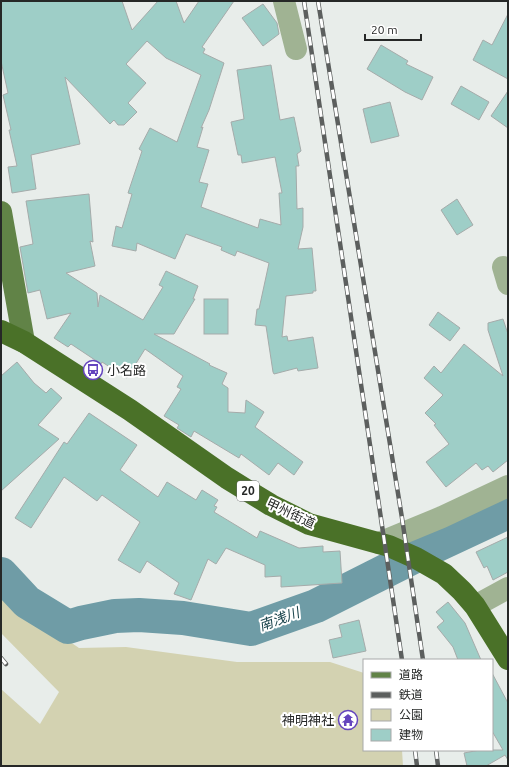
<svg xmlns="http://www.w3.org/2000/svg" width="509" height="767" font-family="Ubuntu,'Noto Sans JP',sans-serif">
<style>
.green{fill:#d3d2b1}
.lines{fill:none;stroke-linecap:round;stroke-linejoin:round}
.river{stroke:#6f9ca6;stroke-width:34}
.building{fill:#9ecec7;stroke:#a5abaa}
.minor{stroke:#a0b393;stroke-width:22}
.major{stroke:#618347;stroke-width:22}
.highway{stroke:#4a7128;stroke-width:22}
.rail-casing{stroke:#5c5f5e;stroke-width:4.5}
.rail{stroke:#fff;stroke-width:3;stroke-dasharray:9;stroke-linecap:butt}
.labels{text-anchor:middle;stroke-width:4;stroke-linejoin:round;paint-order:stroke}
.shield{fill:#fff;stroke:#676868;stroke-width:1}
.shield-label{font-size:12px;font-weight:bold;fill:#262827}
.poi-label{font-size:13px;fill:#262827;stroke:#fff;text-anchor:start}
.street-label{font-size:13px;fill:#262827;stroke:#fff}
.water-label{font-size:14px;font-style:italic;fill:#1a444c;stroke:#fff}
</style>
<rect width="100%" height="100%" fill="#e8edea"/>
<path class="green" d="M 1,593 L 6,598 L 79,648 L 126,647 L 237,662 L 330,662 L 364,673 L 364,750 L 402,750 L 403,766 L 1,766 L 1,689 L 40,724 L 59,692 L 1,633 Z"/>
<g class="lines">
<path class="river" d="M 1,574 L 27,602 L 68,627 L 81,623 L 115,616 L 139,615 L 183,618 L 251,629 L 316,606 L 435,546 L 508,512"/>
</g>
<g class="building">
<path d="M 1,1 L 122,1 L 132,30 L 158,1 L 176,1 L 184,23 L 199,1 L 234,1 L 202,47 L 205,49 L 203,53 L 224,63 L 209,110 L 201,128 L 203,127 L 197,147 L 209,150 L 199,182 L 208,184 L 201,207 L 258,228 L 260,219 L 281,225 L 279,193 L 282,193 L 275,157 L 242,163 L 241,155 L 238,155 L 231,122 L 244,119 L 237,70 L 271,65 L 280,120 L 294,117 L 301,151 L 297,154 L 299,166 L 296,166 L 297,209 L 303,208 L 303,227 L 298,249 L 312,248 L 316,291 L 313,291 L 313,293 L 286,296 L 282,337 L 287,336 L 288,341 L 313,337 L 318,368 L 298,371 L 297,368 L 274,374 L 273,372 L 266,326 L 255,325 L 257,309 L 259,309 L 269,263 L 237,251 L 235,256 L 221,250 L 222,247 L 186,234 L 175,259 L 137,243 L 136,251 L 112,246 L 116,226 L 122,228 L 132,194 L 128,193 L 142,151 L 139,149 L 150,128 L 177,142 L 201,75 L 166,58 L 147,41 L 126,64 L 146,83 L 128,103 L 137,112 L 124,125 L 118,125 L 114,120 L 110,124 L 65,77 L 80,144 L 31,155 L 36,189 L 12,193 L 8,167 L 17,166 L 9,130 L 11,130 L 3,95 L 8,93 L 1,61 Z"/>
<path d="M 263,4 L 277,23 L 279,34 L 263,46 L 242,18 Z"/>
<path d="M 508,14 L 508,79 L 473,60 L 483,40 L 492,45 Z"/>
<path d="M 381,45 L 408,61 L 406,64 L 433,77 L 422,100 L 405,92 L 367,69 Z"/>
<path d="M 461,86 L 489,102 L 479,120 L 451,104 Z"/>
<path d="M 508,91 L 508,128 L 491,116 Z"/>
<path d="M 390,102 L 399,136 L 371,143 L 363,109 Z"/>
<path d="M 89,194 L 93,242 L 90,241 L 95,266 L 66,273 L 97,293 L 98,307 L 100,295 L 143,320 L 163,287 L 159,285 L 166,271 L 198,286 L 193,299 L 195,299 L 174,334 L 154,334 L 210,364 L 209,365 L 227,373 L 222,384 L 228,388 L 228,412 L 245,413 L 246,400 L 264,412 L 255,427 L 303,462 L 294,475 L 278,463 L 269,475 L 241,454 L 239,458 L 194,431 L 191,437 L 177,428 L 179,425 L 164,416 L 181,389 L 177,387 L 183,376 L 145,349 L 127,378 L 102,362 L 101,364 L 71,344 L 68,347 L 54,338 L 71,313 L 47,319 L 40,290 L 28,293 L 20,247 L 33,244 L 26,201 Z"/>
<path d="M 457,199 L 473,225 L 457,235 L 441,210 Z"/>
<rect x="204" y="299" width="24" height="35"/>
<path d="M 438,312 L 460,328 L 450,341 L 429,325 Z"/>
<path d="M 503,319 L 508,334 L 508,460 L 493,472 L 488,466 L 482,470 L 476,463 L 446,487 L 426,462 L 449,444 L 434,425 L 436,424 L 425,413 L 443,395 L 424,378 L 434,366 L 441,373 L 464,344 L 503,376 L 488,330 L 488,323 Z"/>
<path d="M 17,362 L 34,383 L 46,393 L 51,388 L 62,398 L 38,425 L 59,439 L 1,491 L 1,376 Z"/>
<path d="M 89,413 L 137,445 L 120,470 L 158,497 L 167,482 L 196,500 L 202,490 L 218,500 L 214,506 L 217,507 L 214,512 L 257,538 L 260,531 L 299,548 L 323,546 L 323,552 L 340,551 L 342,583 L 281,587 L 281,576 L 265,577 L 265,565 L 226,548 L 216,564 L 208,559 L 191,600 L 174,594 L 179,583 L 147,561 L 140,573 L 118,560 L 140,522 L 102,495 L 97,501 L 64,477 L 31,528 L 15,518 L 64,442 L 67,444 Z"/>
<path d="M 508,537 L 508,572 L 493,580 L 487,566 L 484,568 L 476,552 Z"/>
<path d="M 448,602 L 465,623 L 481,660 L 458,660 L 453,647 L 437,627 L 444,621 L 436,612 Z"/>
<path d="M 359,620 L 366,651 L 333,658 L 329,640 L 342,637 L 339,625 Z"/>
<path d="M 492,673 L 508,703 L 508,760 L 505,755 L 486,766 L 467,766 L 464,753 L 480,750 L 503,750 L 492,731 Z"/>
</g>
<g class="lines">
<g class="minor">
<path d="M 284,1 L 296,49"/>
<path d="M 503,267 L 508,284"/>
<path d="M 379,543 L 442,517 L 508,486"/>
<path d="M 475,606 L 508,588"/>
</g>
<path class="major" d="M 1,212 L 24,342"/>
<path class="highway" d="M 1,331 L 24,342 L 130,410 L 227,478 L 271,505 L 309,524 L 389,546 L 416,558 L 444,574 L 462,591 L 475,606 L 508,659"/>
<g class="rail-casing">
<g id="rail">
<path d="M 304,1 L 402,660"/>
<path d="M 318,1 L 402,518 L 423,660"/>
<path d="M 1,658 L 6,664"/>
<path d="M 415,750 L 417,766"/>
<path d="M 436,750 L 438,766"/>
</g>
</g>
<use href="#rail" class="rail"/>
</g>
<defs>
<g id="bus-ring" transform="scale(1)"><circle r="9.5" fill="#fff" stroke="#6445be" stroke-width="1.5"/><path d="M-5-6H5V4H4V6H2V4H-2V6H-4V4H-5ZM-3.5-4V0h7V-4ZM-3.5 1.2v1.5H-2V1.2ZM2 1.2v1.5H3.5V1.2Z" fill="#6445be"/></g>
<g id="temple-ring" transform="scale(1)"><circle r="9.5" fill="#fff" stroke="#6445be" stroke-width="1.5"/><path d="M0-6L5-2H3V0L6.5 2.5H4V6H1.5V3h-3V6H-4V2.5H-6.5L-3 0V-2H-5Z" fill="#6445be"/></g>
</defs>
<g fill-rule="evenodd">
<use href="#bus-ring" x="93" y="370"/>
<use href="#temple-ring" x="348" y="720"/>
</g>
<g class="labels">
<rect class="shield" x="237" y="481" width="22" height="20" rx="3"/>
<g class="shield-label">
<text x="248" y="495">20</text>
</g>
<g class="poi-label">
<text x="107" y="375">小名路</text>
<text x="334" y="725" text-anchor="end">神明神社</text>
</g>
<g class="street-label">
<text transform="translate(291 513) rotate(25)" y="5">甲州街道</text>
</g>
<g class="water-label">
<text transform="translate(279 619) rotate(-20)" y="5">南浅川</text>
</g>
</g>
<rect width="509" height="767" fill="none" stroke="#262827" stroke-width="4"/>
<rect x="363" y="659" width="130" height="92" fill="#ffffff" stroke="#a8a9a9"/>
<rect x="371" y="672" width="20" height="6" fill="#618347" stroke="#a8a9a9"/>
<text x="399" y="679" font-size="12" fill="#262827">道路</text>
<rect x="371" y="692" width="20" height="6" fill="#5c5f5e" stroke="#a8a9a9"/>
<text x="399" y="699" font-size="12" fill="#262827">鉄道</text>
<rect x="371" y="709" width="20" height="12" fill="#d3d2b1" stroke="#a8a9a9"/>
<text x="399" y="719" font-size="12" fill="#262827">公園</text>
<rect x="371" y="729" width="20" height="12" fill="#9ecec7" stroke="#a8a9a9"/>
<text x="399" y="739" font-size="12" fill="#262827">建物</text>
<path d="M365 34v6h56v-6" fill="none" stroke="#262827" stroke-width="2"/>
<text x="371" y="34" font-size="12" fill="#262827" stroke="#ffffff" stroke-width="3" paint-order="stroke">20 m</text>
</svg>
